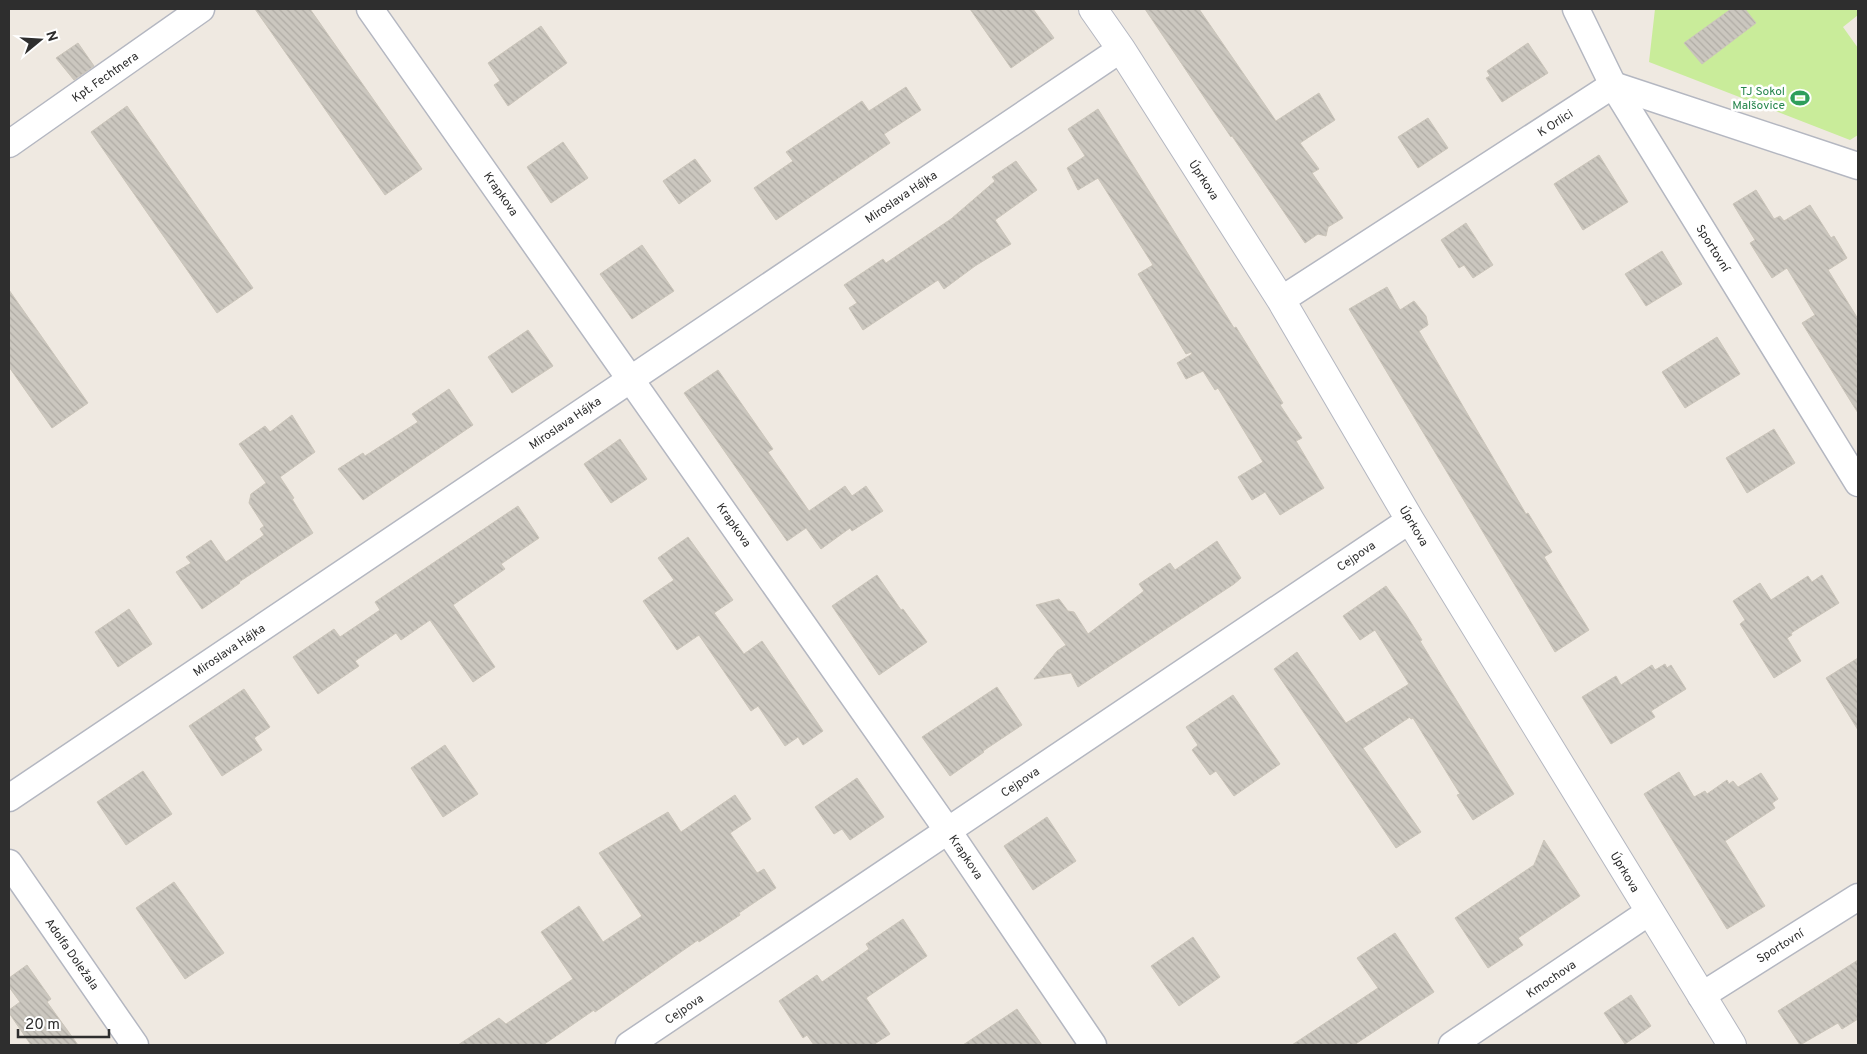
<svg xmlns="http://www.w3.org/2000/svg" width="1867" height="1054" font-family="Overpass,sans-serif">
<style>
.pitch{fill:#c9ec9a}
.building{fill:url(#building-back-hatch);stroke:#cbc5ba}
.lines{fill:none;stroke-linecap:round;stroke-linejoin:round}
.street-casing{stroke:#b4b7c1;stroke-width:29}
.secondary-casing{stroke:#b4b7c1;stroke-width:30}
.street{stroke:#fff;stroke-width:26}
.secondary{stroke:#fff;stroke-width:28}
.labels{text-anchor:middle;stroke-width:5;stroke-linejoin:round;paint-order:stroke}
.street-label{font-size:12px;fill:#2e2e2e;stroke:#fff}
.leisure-label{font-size:12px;fill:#27864d;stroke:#fff;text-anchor:end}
</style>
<defs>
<pattern id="building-back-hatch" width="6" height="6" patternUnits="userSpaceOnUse" patternTransform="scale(1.25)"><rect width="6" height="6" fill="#cbc7bf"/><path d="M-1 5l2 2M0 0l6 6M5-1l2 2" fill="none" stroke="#afaba4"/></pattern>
</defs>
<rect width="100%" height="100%" fill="#efe9e1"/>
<path class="pitch" d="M 1655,9 L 1858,9 L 1858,15 L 1843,27 L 1858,48 L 1858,135 L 1850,140 L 1649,62 Z"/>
<g class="building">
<path d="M 255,9 L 310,9 L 422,169 L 385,195 Z"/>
<path d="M 970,9 L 1033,9 L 1054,38 L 1011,68 Z"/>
<path d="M 1145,9 L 1199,9 L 1276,121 L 1319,93 L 1335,120 L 1300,143 L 1319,169 L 1312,173 L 1343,218 L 1328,227 L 1326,236 L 1318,234 L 1305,243 L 1232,136 L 1231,137 L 1214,112 Z"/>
<path d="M 1731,9 L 1745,9 L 1756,23 L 1702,64 L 1684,43 Z"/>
<path d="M 541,26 L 567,63 L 508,106 L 494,85 L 500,81 L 488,63 Z"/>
<path d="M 78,43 L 94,66 L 74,80 L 56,58 Z"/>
<path d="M 1528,43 L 1548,73 L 1502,102 L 1486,78 L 1490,76 L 1487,71 Z"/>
<path d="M 906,87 L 921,110 L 884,134 L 890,143 L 776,220 L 754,188 L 793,161 L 786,152 L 862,101 L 869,111 Z"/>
<path d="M 127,106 L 253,288 L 217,313 L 91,132 Z"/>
<path d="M 1098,109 L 1234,328 L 1236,327 L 1283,403 L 1280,405 L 1302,438 L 1296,441 L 1324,488 L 1280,515 L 1265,492 L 1252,500 L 1238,477 L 1263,462 L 1218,388 L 1215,390 L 1203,371 L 1186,379 L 1177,363 L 1192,354 L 1191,352 L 1186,354 L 1138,274 L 1153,265 L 1098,178 L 1078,190 L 1067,168 L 1085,156 L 1068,129 Z"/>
<path d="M 1428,118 L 1448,148 L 1418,168 L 1398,137 Z"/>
<path d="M 563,142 L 588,178 L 551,203 L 527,167 Z"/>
<path d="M 1599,155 L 1628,202 L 1583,230 L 1554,184 Z"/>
<path d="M 695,159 L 711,181 L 679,204 L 663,181 Z"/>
<path d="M 1016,161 L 1037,190 L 995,220 L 1011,244 L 975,266 L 944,289 L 938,280 L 863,330 L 849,308 L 857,303 L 844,285 L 883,259 L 886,263 L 951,219 L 995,181 L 992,177 Z"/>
<path d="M 1756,190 L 1774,219 L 1780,216 L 1784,221 L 1810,205 L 1831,238 L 1834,236 L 1847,258 L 1828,270 L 1858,319 L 1858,413 L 1802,323 L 1815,315 L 1787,268 L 1772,278 L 1750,243 L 1755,240 L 1733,204 Z"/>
<path d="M 1466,223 L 1493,265 L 1473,278 L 1464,265 L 1459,268 L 1441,240 Z"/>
<path d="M 642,245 L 674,291 L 632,319 L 600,274 Z"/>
<path d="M 1662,251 L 1682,284 L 1646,306 L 1625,274 Z"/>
<path d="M 1387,287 L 1400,310 L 1414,301 L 1426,316 L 1428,325 L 1419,331 L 1526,514 L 1528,513 L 1552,552 L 1544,557 L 1589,630 L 1555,652 L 1349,309 Z"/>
<path d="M 9,290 L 88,403 L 52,428 L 9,367 Z"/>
<path d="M 528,330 L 553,366 L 512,393 L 488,357 Z"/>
<path d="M 1717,337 L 1740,374 L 1685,408 L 1662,372 Z"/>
<path d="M 718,370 L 773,449 L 768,452 L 809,511 L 845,486 L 852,496 L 866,486 L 883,511 L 852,531 L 850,528 L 821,549 L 806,528 L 787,541 L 684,393 Z"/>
<path d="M 449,389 L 473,425 L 363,500 L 338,469 L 363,453 L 365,456 L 418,422 L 412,414 Z"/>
<path d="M 292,415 L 315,452 L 280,477 L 294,498 L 292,499 L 313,533 L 239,582 L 240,583 L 202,609 L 176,572 L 191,563 L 186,557 L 211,540 L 226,562 L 264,535 L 260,529 L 264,526 L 249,503 L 251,494 L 266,483 L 239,444 L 265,426 L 270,432 Z"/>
<path d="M 1774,429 L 1795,463 L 1747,493 L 1726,458 Z"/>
<path d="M 620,439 L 647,479 L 611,503 L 584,464 Z"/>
<path d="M 518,506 L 539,538 L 501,564 L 505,569 L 453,605 L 495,667 L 473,682 L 430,620 L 401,640 L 396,633 L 355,661 L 359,666 L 318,694 L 293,657 L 334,629 L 340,637 L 380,610 L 375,602 Z"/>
<path d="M 688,537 L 733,600 L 714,613 L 744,654 L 762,641 L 823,731 L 803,745 L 798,737 L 785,746 L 758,706 L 751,711 L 699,635 L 677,650 L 643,601 L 674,580 L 658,558 Z"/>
<path d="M 1217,541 L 1241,578 L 1234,584 L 1078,687 L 1071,673 L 1034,679 L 1057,651 L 1066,645 L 1036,605 L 1059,599 L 1068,611 L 1074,612 L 1088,634 L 1144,591 L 1139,584 L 1170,563 L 1175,570 Z"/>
<path d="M 877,575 L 901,610 L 903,609 L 927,642 L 879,675 L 832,606 Z"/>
<path d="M 1822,575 L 1839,603 L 1791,633 L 1792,635 L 1787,638 L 1801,661 L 1774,678 L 1740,624 L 1745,620 L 1733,601 L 1760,583 L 1771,600 L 1808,576 L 1812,582 Z"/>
<path d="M 1386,586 L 1405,613 L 1422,640 L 1420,641 L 1514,794 L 1473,820 L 1457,795 L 1460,794 L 1413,718 L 1411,719 L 1410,717 L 1363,748 L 1421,832 L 1396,848 L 1274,669 L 1297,652 L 1346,723 L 1409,684 L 1375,630 L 1360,640 L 1343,616 Z"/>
<path d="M 129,609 L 152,644 L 118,667 L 95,632 Z"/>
<path d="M 1858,658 L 1858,730 L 1826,678 Z"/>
<path d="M 1665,664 L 1667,668 L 1671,665 L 1686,689 L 1651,711 L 1655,717 L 1611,744 L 1582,697 L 1616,676 L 1621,685 L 1652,665 L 1655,670 Z"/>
<path d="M 997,687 L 1022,725 L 983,751 L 984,752 L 950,776 L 922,737 Z"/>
<path d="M 244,689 L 270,727 L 254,738 L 262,750 L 222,776 L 189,726 Z"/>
<path d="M 1233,695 L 1280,764 L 1234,796 L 1216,771 L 1210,775 L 1192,750 L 1198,745 L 1186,727 Z"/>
<path d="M 445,745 L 478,794 L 443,817 L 411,768 Z"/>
<path d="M 143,771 L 172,814 L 126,845 L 97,802 Z"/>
<path d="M 1679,772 L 1694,797 L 1705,791 L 1707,794 L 1727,780 L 1729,784 L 1733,781 L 1738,787 L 1761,773 L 1778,799 L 1772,803 L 1775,808 L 1725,841 L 1765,906 L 1727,929 L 1644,794 Z"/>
<path d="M 857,778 L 884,817 L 850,840 L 842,829 L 834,834 L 815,807 Z"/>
<path d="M 735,795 L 751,819 L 730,833 L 757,873 L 764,869 L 776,888 L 739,913 L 740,915 L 699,942 L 698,940 L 595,1012 L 594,1010 L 543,1045 L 458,1045 L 499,1018 L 506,1024 L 573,979 L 541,932 L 579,906 L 603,942 L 642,916 L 599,853 L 668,812 L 681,832 Z"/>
<path d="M 1047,817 L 1076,861 L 1033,890 L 1004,846 Z"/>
<path d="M 1544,840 L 1580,896 L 1518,938 L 1523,945 L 1488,968 L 1455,918 L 1534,865 Z"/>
<path d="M 174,882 L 224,953 L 185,979 L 136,908 Z"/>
<path d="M 903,919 L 927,956 L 866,998 L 890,1034 L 873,1045 L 814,1045 L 807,1035 L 803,1038 L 779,1001 L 817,975 L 822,982 L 869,949 L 866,944 Z"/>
<path d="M 1395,933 L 1434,992 L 1354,1045 L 1292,1045 L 1378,988 L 1357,958 Z"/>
<path d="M 1193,937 L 1220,977 L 1179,1006 L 1151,966 Z"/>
<path d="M 1858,960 L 1858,1019 L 1842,1029 L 1838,1023 L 1800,1045 L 1778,1011 Z"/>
<path d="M 27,965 L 51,999 L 47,1002 L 78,1045 L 31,1045 L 9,1013 L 9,1010 L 20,1002 L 9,987 L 9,978 Z"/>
<path d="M 1631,995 L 1651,1026 L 1625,1044 L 1604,1013 Z"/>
<path d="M 1017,1009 L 1042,1045 L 963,1045 Z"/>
</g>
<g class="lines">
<g class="street-casing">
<g id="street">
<path d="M 370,9 L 948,831 L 1093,1045"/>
<path d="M 1576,9 L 1613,85 L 1858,483"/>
<path d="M 1613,85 L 1858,166"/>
<path d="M 9,144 L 201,9"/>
<path d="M 1281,300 L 1613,85"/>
<path d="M 9,798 L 1121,49"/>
<path d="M 9,863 L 135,1045"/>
<path d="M 1701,996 L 1858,897"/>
<path d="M 629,1045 L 1410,520"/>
<path d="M 1452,1045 L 1649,912"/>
</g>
</g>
<g class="secondary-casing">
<path id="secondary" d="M 1093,9 L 1121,49 L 1281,300 L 1410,520 L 1732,1045"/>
</g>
<use href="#street" class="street"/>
<use href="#secondary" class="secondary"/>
</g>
<defs>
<g id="stadium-bare" transform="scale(1.5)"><path d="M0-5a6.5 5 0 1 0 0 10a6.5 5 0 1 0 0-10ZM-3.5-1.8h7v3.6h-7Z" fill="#2e9e5b" stroke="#fff" stroke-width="2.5" paint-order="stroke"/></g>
</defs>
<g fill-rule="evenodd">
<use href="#stadium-bare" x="1800" y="98"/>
</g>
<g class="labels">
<g class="street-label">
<text transform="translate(105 77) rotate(-35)" y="4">Kpt. Fechtnera</text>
<text transform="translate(1555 123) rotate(-33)" y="4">K Orlici</text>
<text transform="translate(1204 180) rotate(57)" y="4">Úprkova</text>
<text transform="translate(501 194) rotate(55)" y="4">Krapkova</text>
<text transform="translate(901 197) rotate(-34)" y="4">Miroslava Hájka</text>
<text transform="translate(1713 248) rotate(58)" y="4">Sportovní</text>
<text transform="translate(565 423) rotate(-34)" y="4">Miroslava Hájka</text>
<text transform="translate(734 525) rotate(55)" y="4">Krapkova</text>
<text transform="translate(1414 526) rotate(59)" y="4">Úprkova</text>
<text transform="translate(1356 556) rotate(-34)" y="4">Cejpova</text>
<text transform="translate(229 650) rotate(-34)" y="4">Miroslava Hájka</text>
<text transform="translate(1020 782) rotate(-34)" y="4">Cejpova</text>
<text transform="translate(966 857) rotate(56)" y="4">Krapkova</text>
<text transform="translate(1625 872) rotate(59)" y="4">Úprkova</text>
<text transform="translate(1780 946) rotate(-32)" y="4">Sportovní</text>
<text transform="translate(72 954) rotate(55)" y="4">Adolfa Doležala</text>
<text transform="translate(1551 979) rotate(-34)" y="4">Kmochova</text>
<text transform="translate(684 1009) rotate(-34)" y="4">Cejpova</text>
</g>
<g class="leisure-label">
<text x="1785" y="95">TJ Sokol<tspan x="1785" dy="14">Malšovice</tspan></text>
</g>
</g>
<rect width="1867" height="1054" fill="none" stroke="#2e2e2e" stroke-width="20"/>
<g transform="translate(40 40) rotate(72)" stroke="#ffffff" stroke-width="4" paint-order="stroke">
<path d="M0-4L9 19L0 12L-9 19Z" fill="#2e2e2e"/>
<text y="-8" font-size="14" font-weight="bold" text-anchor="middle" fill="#2e2e2e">N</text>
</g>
<path d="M18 1029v8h91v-8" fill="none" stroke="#2e2e2e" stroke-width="2.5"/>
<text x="25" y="1029" font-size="15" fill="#2e2e2e" stroke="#ffffff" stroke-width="4" paint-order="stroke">20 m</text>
</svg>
